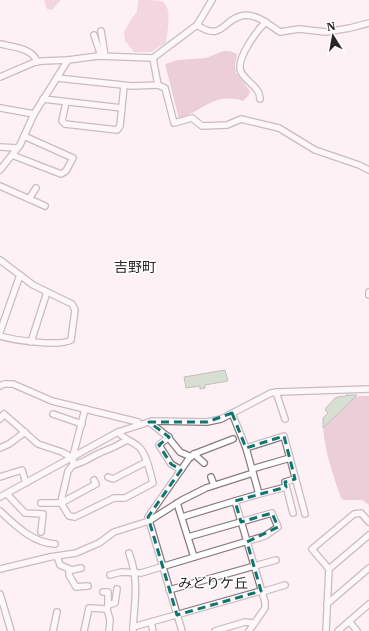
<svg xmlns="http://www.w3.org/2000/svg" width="369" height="631" font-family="'IBM Plex Serif','Noto Sans JP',serif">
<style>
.forest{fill:#e9b6c8}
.water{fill:#d7a5b6}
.building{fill:#a7caa5;stroke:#798278}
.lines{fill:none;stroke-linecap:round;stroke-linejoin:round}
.street-casing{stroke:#8a7b80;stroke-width:8}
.street{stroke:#fff;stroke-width:5.5}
.marked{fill:none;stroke:#0f766e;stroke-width:3;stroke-dasharray:8 5;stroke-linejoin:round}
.labels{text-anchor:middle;stroke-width:3;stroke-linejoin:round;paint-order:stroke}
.quarter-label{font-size:14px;fill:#2b2527;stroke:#fff}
</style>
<rect width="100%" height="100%" fill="#fef1f5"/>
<g class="forest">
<path d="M 44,0 L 61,0 L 52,10 L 47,9 Z"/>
<path d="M 138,0 C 145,0 156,0 161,1 C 174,7 167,32 166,43 L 151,52 L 134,52 L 125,41 L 124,32 L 130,21 L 137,12 Z"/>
</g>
<g class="water">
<path d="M 223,51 L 230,51 L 237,54 L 235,66 L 236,73 L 250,91 L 249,95 L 243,101 C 215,92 204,110 179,119 L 165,64 L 178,60 L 206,58 Z"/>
<path d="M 360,396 L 369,396 L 369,505 L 362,500 L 344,500 L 341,498 C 333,475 325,452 323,428 L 355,397 Z"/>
</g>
<g class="building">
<path d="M 225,370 L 228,381 L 205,385 L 205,388 L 200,389 L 200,386 L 186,388 L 184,377 Z"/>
<path d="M 346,395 L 357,395 L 323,428 L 323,418 L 328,413 L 325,410 L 327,407 L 335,398 L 342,396 L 344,397 Z"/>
</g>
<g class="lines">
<g class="street-casing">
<g id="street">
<path d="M 197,25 C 222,42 223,20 241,16 C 255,12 269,25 280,32 L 299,29 L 326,32 L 350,28 L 369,23"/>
<path d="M 101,31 L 105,56"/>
<path d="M 94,35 L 101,56"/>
<path d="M 0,44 C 13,47 33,48 37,62"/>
<path d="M 153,58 L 158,85 L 165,88 L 174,123 L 192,118 L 202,126 L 227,125 L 241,119 L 279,128 L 315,150 L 359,165 L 369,170"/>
<path d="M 0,77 L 35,62 L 43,61 L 68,60 L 98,56 L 153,58 L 197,25 L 212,0"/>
<path d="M 57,78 L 132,86 L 158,85"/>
<path d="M 43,99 L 122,108"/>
<path d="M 260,99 C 260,87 247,83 241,72 C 235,60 257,30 266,22"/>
<path d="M 66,102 L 62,121 L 65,124 L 117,130 L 120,126 L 124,86"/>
<path d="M 0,108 L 34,114"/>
<path d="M 0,147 L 17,148"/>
<path d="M 12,155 L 61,174 L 66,171 L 73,158 L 24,136"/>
<path d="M 0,170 L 20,145 L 34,114 L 68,60"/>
<path d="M 0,186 L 45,206"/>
<path d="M 29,199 L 36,188"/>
<path d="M 0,260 L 33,285 L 72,304 L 75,310 L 71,340 C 60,347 13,340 0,336"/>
<path d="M 369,292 L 369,295"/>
<path d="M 0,332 L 20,275"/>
<path d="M 31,342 L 47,292"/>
<path d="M 0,386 L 4,384 L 13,384 L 52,401 L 138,422 L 140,425"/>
<path d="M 276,392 L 285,419"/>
<path d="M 85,409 L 73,456 L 73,465 L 68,471 L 62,497 L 61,503 L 69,516 L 75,517 L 114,498 L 125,498 L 153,483 C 150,472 147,455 139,447 C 132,441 124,439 118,432"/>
<path d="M 232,413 L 246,448 L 259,494 L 235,501 L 265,602 L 265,608 L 249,631"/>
<path d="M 53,414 L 82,424"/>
<path d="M 0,419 L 4,414 L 38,444 L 62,452 L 71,457"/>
<path d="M 149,422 L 167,436 L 180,452 L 191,457"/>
<path d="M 169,437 L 159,445 L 171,464 L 181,470"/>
<path d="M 0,448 L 9,444 L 25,432"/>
<path d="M 246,448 L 284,436 L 305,514"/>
<path d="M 194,454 L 204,463"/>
<path d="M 73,465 C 84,463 92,456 102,452 C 113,448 117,446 127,440"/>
<path d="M 252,469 L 290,458"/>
<path d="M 0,477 L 22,470 L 26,483"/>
<path d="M 108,477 L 113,479 L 146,462"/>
<path d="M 211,477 L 214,485"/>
<path d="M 7,494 L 25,513 L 43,514 L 41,532"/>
<path d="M 259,494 L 286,487"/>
<path d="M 0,497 L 118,432 L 152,421 L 207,422 L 221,419 L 271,393 L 279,392 L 369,389"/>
<path d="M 41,503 L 61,503 L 96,484 L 94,480"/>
<path d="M 177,503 L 194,557"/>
<path d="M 0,511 C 16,526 33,543 55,544"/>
<path d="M 293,513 L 285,482 L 295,479"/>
<path d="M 182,517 L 235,501"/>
<path d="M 129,553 C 139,580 135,599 133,627"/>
<path d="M 57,556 L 60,565 L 72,570 L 81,568"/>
<path d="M 0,569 L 50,557 L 76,553 L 99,543 L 114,532 L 149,521 L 182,500 L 206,488 L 253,473"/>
<path d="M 329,569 L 369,535"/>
<path d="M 69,570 L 69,575 L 76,587 L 88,586"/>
<path d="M 110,575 L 121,572 L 141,573 L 265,536 L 278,527 L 272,513 L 188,537"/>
<path d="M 169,590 L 276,560"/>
<path d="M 103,592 L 108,592 L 108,605"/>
<path d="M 262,592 L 285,585"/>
<path d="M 0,594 L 11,631"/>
<path d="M 327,604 L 369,568"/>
<path d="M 107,609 L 108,605 L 115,603 L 117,589"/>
<path d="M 349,621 L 357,631"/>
<path d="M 151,622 L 153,631"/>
<path d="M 53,631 L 57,612"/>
<path d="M 84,631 L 89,608 L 107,609 L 110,620 L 109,631"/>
<path d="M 133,631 L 133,627 L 261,591"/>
<path d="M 182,631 L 148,517 L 190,457 L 194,454 L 233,439"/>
<path d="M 215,631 L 245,622 L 253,623"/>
<path d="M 326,631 L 329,569 L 312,549 L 354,514 L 361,513 L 369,522"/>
<path d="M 338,631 L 369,604"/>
</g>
</g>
<use href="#street" class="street"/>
</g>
<path d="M0 0H369V631H0ZM 232,413 L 246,448 L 284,436 L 295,479 L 285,482 L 286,487 L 235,501 L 241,522 L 272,513 L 278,527 L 247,542 L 261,591 L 177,615 L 148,517 L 181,470 L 171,464 L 159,445 L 169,437 L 149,422 L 207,422 Z" fill="#fef1f5" fill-opacity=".55" fill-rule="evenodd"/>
<path class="marked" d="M 232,413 L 246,448 L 284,436 L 295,479 L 285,482 L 286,487 L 235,501 L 241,522 L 272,513 L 278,527 L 247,542 L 261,591 L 177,615 L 148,517 L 181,470 L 171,464 L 159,445 L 169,437 L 149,422 L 207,422 Z"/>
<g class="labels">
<g class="quarter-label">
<text x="135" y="272">吉野町</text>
<text x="213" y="588">みどりケ丘</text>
</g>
</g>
<g transform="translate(333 36) rotate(349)" stroke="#ffffff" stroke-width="3" paint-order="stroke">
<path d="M0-3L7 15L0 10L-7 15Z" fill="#2b2527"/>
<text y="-6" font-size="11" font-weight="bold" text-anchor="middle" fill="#2b2527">N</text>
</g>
</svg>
